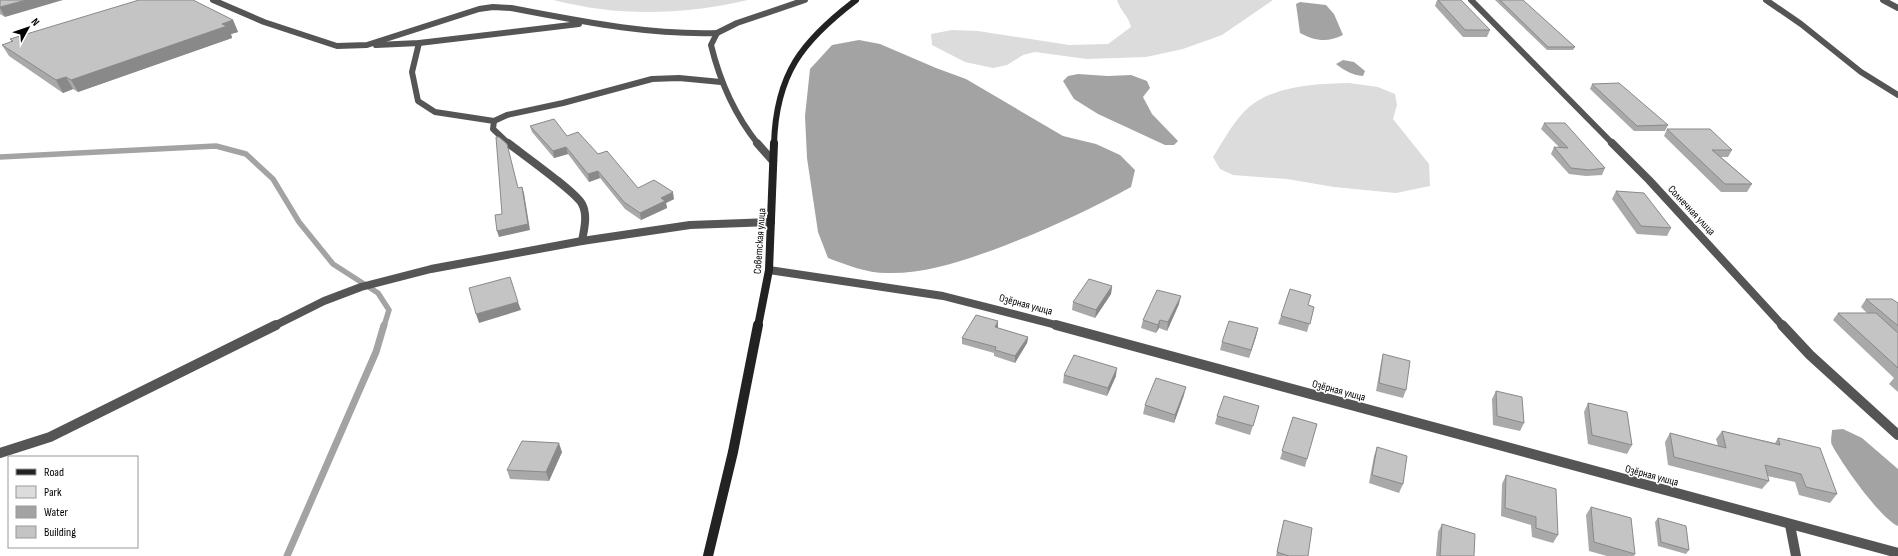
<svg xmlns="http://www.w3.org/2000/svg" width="1898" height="556" font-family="'Sofia Sans Condensed',sans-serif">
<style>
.green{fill:#dcdcdc}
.water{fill:#a3a3a3}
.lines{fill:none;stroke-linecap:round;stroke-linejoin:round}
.stream-far1{stroke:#a3a3a3;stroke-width:5.5}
.stream{stroke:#a3a3a3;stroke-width:7}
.lane{stroke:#555;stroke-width:6}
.street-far2{stroke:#555;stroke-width:6}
.street-far1{stroke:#555;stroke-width:8}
.street{stroke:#555;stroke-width:10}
.secondary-far2{stroke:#222;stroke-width:6}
.secondary-far1{stroke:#222;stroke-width:8}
.secondary{stroke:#222;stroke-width:10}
.wall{fill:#a9a9a9}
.shaded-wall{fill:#898989}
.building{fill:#c4c4c4;stroke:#898989}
.labels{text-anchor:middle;stroke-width:3;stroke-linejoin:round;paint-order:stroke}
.street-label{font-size:11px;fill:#000;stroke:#fff}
</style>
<rect width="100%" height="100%" fill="#fff"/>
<g class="green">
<path d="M 554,0 L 748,0 C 683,15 618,17 554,0 Z"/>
<path d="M 1117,0 L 1273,0 L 1222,35 L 1183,49 L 1146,57 L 1087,59 L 1035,52 L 1023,55 L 1007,65 L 993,68 L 965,62 L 932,45 L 931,34 L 952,30 L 978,31 L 1069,45 L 1108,44 L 1131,27 C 1129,16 1120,11 1117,0 Z"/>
<path d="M 1349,83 L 1378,87 L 1395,94 L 1397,105 L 1393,119 L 1429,164 L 1430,186 L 1396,193 L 1334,187 L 1287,179 L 1233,175 L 1220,169 L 1213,157 C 1224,140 1234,120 1249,107 C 1276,85 1316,84 1349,83 Z"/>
</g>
<g class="water">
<path d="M 1300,2 L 1326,5 L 1334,14 L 1343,35 C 1327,43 1315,41 1300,33 L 1296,4 Z"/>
<path d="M 859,40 L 880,44 L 936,68 L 966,79 L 1063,136 L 1096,144 L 1120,155 L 1135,170 L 1131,187 C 1086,212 1041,232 993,250 C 959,262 924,274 887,273 C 866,273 847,265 828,258 L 818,232 L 807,158 L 805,116 L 810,69 L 832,45 Z"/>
<path d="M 1343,60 L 1354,62 L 1365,71 L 1363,76 C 1352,75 1345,71 1336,64 Z"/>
<path d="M 1078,74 L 1108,76 L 1131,75 L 1147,81 L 1150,88 L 1143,97 L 1152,114 L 1178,141 L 1174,145 L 1165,145 L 1098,114 L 1074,99 L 1063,81 L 1068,76 Z"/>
<path d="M 1843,429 L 1862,438 L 1898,469 L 1898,526 C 1880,518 1842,464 1832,445 C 1830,441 1832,434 1832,430 Z"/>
</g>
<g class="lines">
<path class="stream-far1" d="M 0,157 L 216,146 L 246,154 L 273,179 L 299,222 L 333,264 L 378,293 L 389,310 L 384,326"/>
<path class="stream" d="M 287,556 L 376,352 L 384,325"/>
<g class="lane">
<path d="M 213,0 L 264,22 L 337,46 L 367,45 L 479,9 L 493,7 L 511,8 C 580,21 647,35 717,33"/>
<path d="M 419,43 L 412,72 L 418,101 L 435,112 L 494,121"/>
<path d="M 376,45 L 419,43 L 579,24"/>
</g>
<g class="street-far2">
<path d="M 1471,0 L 1613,144"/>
<path d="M 1766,0 L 1801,24 L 1861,72 L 1898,95"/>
<path d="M 1883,0 L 1898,8"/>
<path d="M 509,144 L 493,129 L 494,121 L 507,115 L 563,103 L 652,79 L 679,78 L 721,82"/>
<path d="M 758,144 C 734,114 720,82 711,45 L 717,33 L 737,23 L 805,0"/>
</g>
<g class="street-far1">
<path d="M 508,143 C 522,154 576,192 582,204 C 588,215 584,230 582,241"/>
<path d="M 757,143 L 773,161"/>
<path d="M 1612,143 L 1649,180 L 1783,326"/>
<path d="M 769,270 L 943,296 L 1060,326"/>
<path d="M 274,326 L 324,301 L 361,287 L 431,269 L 582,241 L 690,225 L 771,222"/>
</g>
<g class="street">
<path d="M 1056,325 L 1898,553"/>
<path d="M 1782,325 L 1810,355 L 1898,435"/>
<path d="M 0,453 L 50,437 L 276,325"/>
<path d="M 1790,525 L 1796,556"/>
</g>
<path class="secondary-far2" d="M 774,144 C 776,74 802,41 856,0"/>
<path class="secondary-far1" d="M 758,326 L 769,270 L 774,143"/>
<path class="secondary" d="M 708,556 L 733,452 L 758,325"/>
</g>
<g class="wall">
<path d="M 0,0 L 5,17 L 0,14 Z"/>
<path d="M 1437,0 L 1490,30 L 1487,37 L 1463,37 L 1435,6 Z"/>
<path d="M 1495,0 L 1523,0 L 1575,47 L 1573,50 L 1547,50 Z"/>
<path d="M 233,20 L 238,32 L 231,34 L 232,38 L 78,92 L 73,89 L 63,93 L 9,56 L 2,45 L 12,42 L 10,39 Z"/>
<path d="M 1592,84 L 1668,125 L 1665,131 L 1634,131 L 1590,89 Z"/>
<path d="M 1544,123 L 1605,168 L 1602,175 L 1586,176 L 1569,174 L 1551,154 L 1554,147 L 1559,147 L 1541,129 Z"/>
<path d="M 530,126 L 567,136 L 598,154 L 638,188 L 674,199 L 666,203 L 667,208 L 641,220 L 625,209 L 600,178 L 589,182 L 568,154 L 554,158 L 532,132 Z"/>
<path d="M 1667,129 L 1732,150 L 1728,157 L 1721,157 L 1752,184 L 1747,192 L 1721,192 L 1664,136 Z"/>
<path d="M 1616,191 L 1671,228 L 1667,236 L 1637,234 L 1612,199 Z"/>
<path d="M 1112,286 L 1111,294 L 1095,318 L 1072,310 L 1073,302 Z"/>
<path d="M 1866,299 L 1898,303 L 1898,392 L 1889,384 L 1894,378 L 1833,320 L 1838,313 L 1867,313 L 1861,307 Z"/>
<path d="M 1179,304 L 1167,331 L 1159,328 L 1156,333 L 1141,328 L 1143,320 Z"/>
<path d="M 1308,305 L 1314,307 L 1307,332 L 1278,324 L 1281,316 Z"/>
<path d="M 998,328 L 1028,337 L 1027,343 L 1015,363 L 994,356 L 994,353 L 962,344 L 962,338 Z"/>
<path d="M 1258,328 L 1249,358 L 1220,350 L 1222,342 Z"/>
<path d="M 1383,354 L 1406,390 L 1403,398 L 1376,391 L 1381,363 Z"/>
<path d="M 1064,375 L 1116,376 L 1107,396 L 1063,383 Z"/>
<path d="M 1496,391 L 1524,423 L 1520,431 L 1493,425 L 1492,399 Z"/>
<path d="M 1184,395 L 1174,423 L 1143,414 L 1145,405 Z"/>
<path d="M 1588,403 L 1632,445 L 1627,454 L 1588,444 L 1584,412 Z"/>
<path d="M 1259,406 L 1250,435 L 1215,424 L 1217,416 Z"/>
<path d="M 1293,417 L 1307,459 L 1305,467 L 1280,459 Z"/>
<path d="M 1722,431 L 1775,443 L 1778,438 L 1837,494 L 1830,503 L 1799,495 L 1795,482 L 1767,476 L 1769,481 L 1762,489 L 1668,465 L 1665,442 L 1670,433 L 1718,446 L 1716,439 Z"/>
<path d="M 1377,447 L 1403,484 L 1399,493 L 1369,483 L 1374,456 Z"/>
<path d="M 562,452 L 549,481 L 510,479 L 507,470 Z"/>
<path d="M 1506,475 L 1558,535 L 1553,543 L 1532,537 L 1531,525 L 1501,516 L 1502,484 Z"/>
<path d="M 1591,507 L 1635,554 L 1634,556 L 1607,556 L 1589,551 L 1586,515 Z"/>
<path d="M 1658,518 L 1689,550 L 1686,554 L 1658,546 L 1655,522 Z"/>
<path d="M 1284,520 L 1308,556 L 1276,556 L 1282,528 Z"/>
<path d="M 1442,524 L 1474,556 L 1436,556 L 1438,532 Z"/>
</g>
<g class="shaded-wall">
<path d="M 26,0 L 63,0 L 5,17 L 0,8 L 0,7 Z"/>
<path d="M 233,20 L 238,32 L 231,34 L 232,38 L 78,92 L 71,80 Z"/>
<path d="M 66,77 L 73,89 L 63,93 L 56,80 Z"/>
<path d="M 566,147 L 568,154 L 554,158 L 553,151 Z"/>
<path d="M 598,171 L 600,178 L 589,182 L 588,174 Z"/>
<path d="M 522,187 L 524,193 L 530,230 L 499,237 L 497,231 Z"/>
<path d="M 673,192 L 674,199 L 666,203 L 667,208 L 641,220 L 640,213 L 661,198 Z"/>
<path d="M 1112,286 L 1111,294 L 1095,318 L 1096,310 Z"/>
<path d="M 1181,296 L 1179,304 L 1167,331 L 1168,322 Z"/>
<path d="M 518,302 L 521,310 L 479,323 L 476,314 Z"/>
<path d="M 1160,320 L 1159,328 L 1156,333 L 1158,325 Z"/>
<path d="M 998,321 L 998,328 L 995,327 Z"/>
<path d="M 1258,328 L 1256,337 L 1249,358 L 1251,350 Z"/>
<path d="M 1028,337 L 1027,343 L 1015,363 L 1015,356 Z"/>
<path d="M 1117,368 L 1116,376 L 1107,396 L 1108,388 Z"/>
<path d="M 1186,387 L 1184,395 L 1174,423 L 1175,415 Z"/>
<path d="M 559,443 L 562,452 L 549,481 L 546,472 Z"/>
</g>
<g class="building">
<path d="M 0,0 L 26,0 L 0,7 Z"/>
<path d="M 139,0 L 193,0 L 233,20 L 222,24 L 227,26 L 71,80 L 66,77 L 56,80 L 2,45 L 13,41 L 10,39 Z"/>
<path d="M 1438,0 L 1461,0 L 1490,30 L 1465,30 Z"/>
<path d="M 1500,0 L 1523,0 L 1575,47 L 1548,47 Z"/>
<path d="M 1619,83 L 1668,125 L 1637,126 L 1592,84 Z"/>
<path d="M 554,119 L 567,136 L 578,132 L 598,154 L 607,151 L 638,188 L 654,180 L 673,192 L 661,198 L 665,201 L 640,213 L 624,202 L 598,171 L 588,174 L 566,147 L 553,151 L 530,126 Z"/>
<path d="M 1544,123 L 1565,123 L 1605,168 L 1589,170 L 1571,168 L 1554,147 L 1568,148 Z"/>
<path d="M 1667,129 L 1710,129 L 1732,150 L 1712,150 L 1752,184 L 1725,184 Z"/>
<path d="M 496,137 L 499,137 L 507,144 L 518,188 L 522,187 L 528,224 L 497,231 L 495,215 L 502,214 Z"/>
<path d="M 1616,191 L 1644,193 L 1671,228 L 1641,226 Z"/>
<path d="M 510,277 L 518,302 L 476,314 L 469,288 Z"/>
<path d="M 1089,279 L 1112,286 L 1096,310 L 1073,302 Z"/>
<path d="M 1290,289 L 1311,295 L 1308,305 L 1314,307 L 1310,324 L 1281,316 Z"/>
<path d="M 1157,290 L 1181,296 L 1168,322 L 1160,320 L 1158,325 L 1143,320 Z"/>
<path d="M 1866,299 L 1892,299 L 1898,303 L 1898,325 L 1897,325 Z"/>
<path d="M 1838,313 L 1876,313 L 1898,333 L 1898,368 Z"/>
<path d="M 976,315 L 998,321 L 995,327 L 1028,337 L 1015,356 L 995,350 L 996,347 L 962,338 Z"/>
<path d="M 1229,321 L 1258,328 L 1251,350 L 1222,342 Z"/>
<path d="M 1383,354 L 1410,361 L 1406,390 L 1379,383 Z"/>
<path d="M 1074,355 L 1117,368 L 1108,388 L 1064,375 Z"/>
<path d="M 1156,378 L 1186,387 L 1175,415 L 1145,405 Z"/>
<path d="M 1496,391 L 1522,397 L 1524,423 L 1497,416 Z"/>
<path d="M 1224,396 L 1259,406 L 1253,426 L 1217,416 Z"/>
<path d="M 1588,403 L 1627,412 L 1632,445 L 1592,435 Z"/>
<path d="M 1293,417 L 1317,424 L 1307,459 L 1282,451 Z"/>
<path d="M 1722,431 L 1780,445 L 1778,438 L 1820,448 L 1837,494 L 1806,487 L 1801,474 L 1765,465 L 1769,481 L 1674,457 L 1670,433 L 1726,448 Z"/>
<path d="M 522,441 L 559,443 L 546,472 L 507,470 Z"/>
<path d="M 1377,447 L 1407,456 L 1403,484 L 1372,475 Z"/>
<path d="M 1506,475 L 1556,489 L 1558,535 L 1536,528 L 1536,517 L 1505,508 Z"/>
<path d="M 1591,507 L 1631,518 L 1635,554 L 1594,542 Z"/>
<path d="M 1658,518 L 1686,526 L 1689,550 L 1661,542 Z"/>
<path d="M 1284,520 L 1312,528 L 1308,556 L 1289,556 L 1277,552 Z"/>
<path d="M 1442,524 L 1475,534 L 1474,556 L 1440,556 Z"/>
</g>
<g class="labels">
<g class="street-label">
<text transform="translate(1692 210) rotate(47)" y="4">Солнечная улица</text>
<text transform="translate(759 241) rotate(-86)" y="4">Советская улица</text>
<text transform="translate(1026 304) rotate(15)" y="4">Озёрная улица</text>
<text transform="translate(1339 390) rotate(15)" y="4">Озёрная улица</text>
<text transform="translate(1652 475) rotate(15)" y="4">Озёрная улица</text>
</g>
</g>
<rect x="8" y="456" width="130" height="92" fill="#ffffff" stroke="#999999"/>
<rect x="16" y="469" width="20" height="6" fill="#222222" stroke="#999999"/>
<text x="44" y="476" font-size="12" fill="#000000">Road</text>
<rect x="16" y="486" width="20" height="12" fill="#dcdcdc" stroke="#999999"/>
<text x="44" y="496" font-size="12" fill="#000000">Park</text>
<rect x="16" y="506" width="20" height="12" fill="#a3a3a3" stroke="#999999"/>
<text x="44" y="516" font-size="12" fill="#000000">Water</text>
<rect x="16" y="526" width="20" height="12" fill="#c4c4c4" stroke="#999999"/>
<text x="44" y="536" font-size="12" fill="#000000">Building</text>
<g transform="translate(28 28) rotate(50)" stroke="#ffffff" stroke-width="3" paint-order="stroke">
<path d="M0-3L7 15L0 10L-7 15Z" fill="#000000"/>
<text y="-6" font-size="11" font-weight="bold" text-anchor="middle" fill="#000000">N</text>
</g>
</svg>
